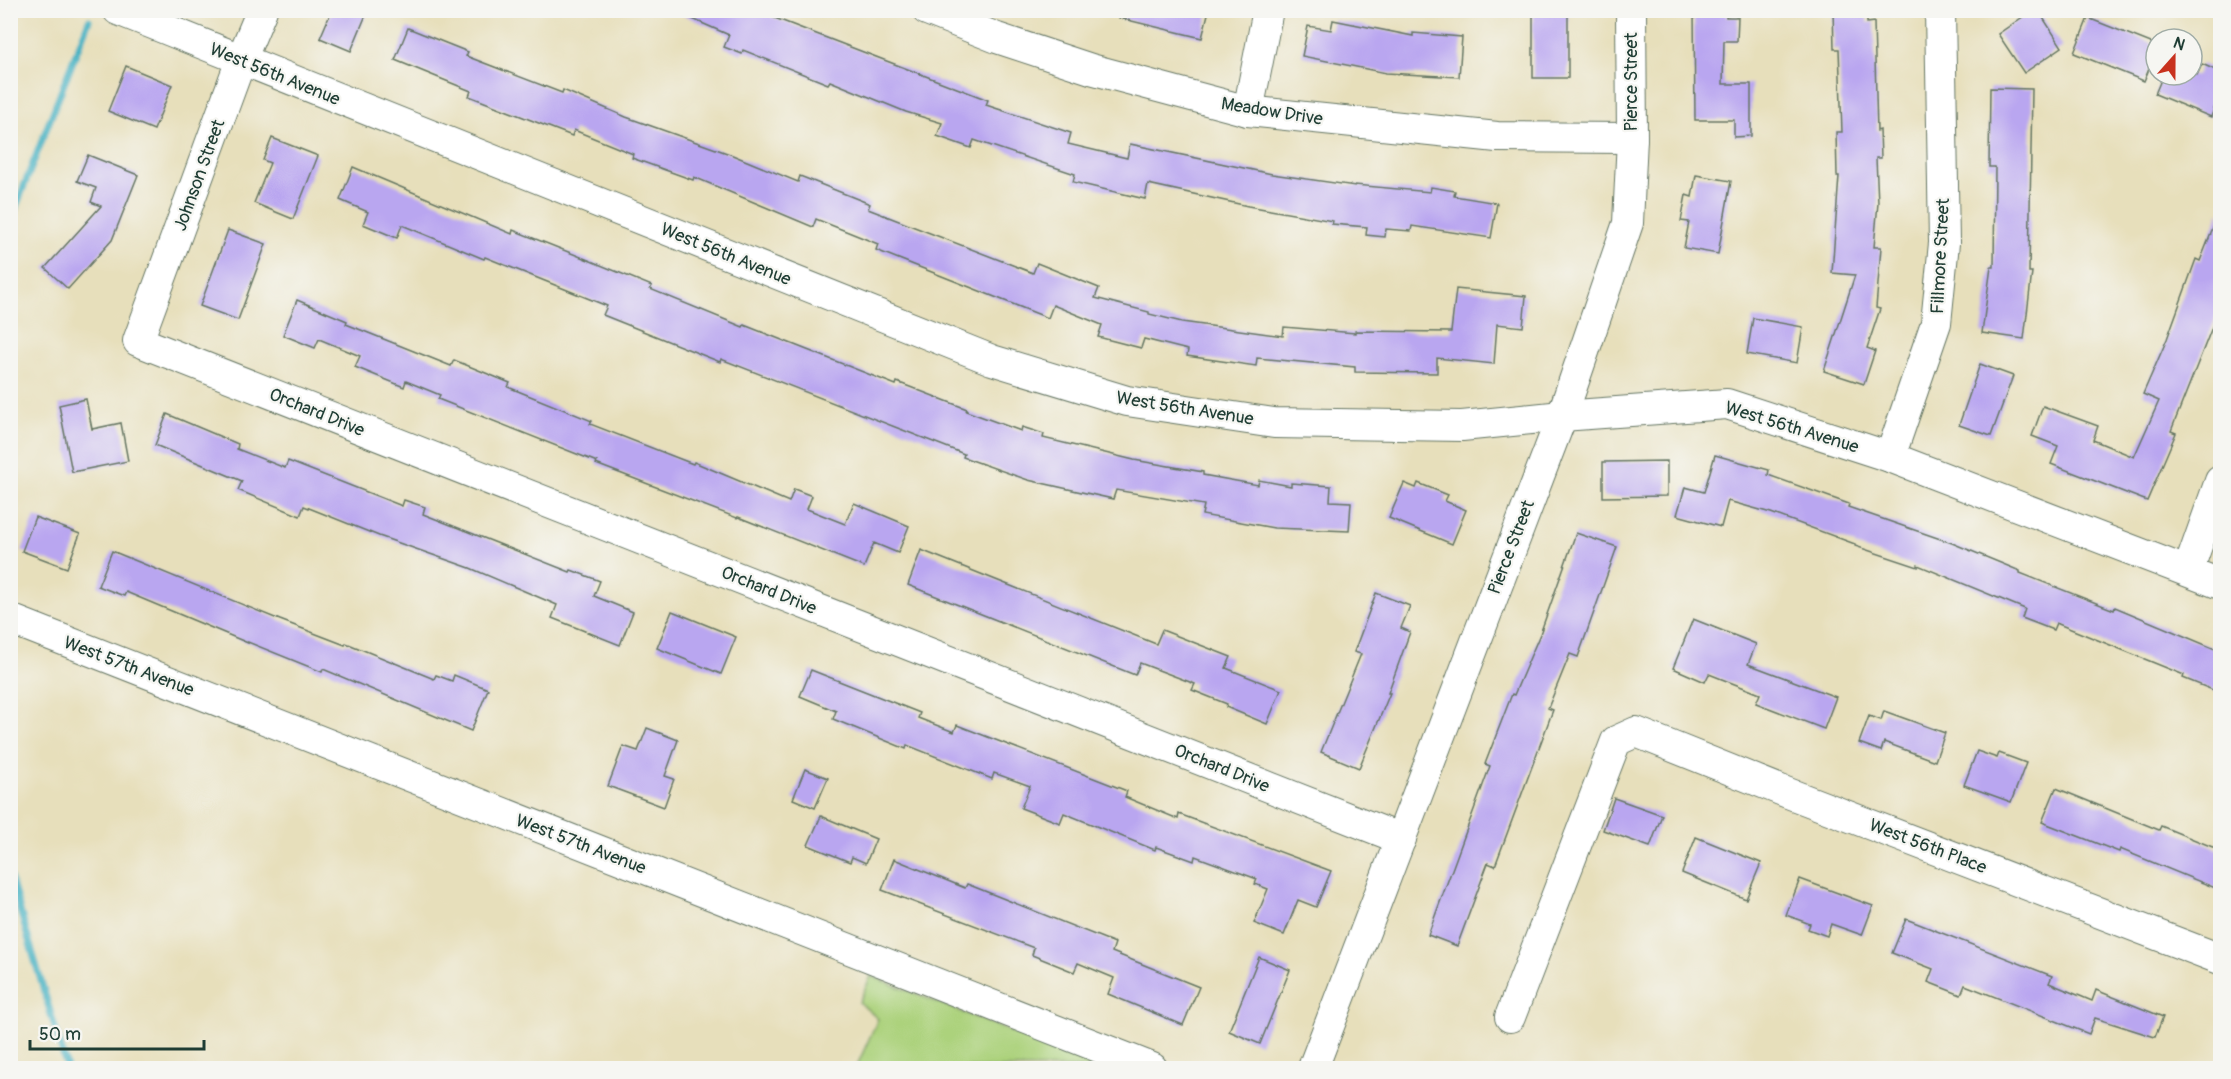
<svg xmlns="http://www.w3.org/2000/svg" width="2231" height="1079" font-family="Pangolin,sans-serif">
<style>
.green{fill:#acd27c;stroke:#668858;stroke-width:1.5}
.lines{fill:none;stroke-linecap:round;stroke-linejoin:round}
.stream{stroke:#43b0c1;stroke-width:7}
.building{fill:#b9a6f0}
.minor-casing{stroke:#657663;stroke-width:32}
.minor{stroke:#fff;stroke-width:30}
.labels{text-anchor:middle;stroke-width:4.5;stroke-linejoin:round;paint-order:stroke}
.street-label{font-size:18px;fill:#1f3d34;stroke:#f6f6f2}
</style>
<rect width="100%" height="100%" fill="#f6f6f2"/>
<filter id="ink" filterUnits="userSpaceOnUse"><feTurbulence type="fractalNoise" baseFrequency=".0167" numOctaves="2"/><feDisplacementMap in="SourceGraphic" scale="12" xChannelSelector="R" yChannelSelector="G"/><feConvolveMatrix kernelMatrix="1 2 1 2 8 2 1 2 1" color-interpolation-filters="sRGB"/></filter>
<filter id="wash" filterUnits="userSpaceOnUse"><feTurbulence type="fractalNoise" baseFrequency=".008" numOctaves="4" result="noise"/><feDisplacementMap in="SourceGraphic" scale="24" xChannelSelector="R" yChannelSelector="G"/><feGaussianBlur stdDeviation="1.35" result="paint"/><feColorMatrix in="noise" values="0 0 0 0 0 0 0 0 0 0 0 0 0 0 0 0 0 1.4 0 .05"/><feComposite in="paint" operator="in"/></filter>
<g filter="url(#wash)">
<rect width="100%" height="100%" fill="#e7dfbb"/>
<path class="green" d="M 871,976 L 1102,1068 L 856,1068 L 878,1019 L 859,1002 Z"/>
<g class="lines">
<g class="stream">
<path d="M 10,222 L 89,20"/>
<path d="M 10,877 L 67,1068"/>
</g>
</g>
<g id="blocks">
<g class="building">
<path d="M 332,10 L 368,10 L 351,51 L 320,38 Z"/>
<path d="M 672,10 L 754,10 L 988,100 L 986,105 L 1071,133 L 1068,144 L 1127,158 L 1130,144 L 1272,174 L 1355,186 L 1355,185 L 1430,192 L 1431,187 L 1455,191 L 1454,196 L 1497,203 L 1491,238 L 1412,226 L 1411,231 L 1386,229 L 1385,237 L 1366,235 L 1367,227 L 1332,224 L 1333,221 L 1248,206 L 1148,184 L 1145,199 L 1073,182 L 1075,174 L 974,140 L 971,148 L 937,136 L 942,123 L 906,112 L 830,81 L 828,84 L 743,50 L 742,54 L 724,47 L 729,35 Z"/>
<path d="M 1120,10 L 1209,10 L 1202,38 L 1119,18 Z"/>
<rect x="1533" y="10" width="35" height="68"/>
<path d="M 1694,10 L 1726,10 L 1726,17 L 1738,17 L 1737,41 L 1724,41 L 1723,84 L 1751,84 L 1751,136 L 1734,137 L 1734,120 L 1695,120 Z"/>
<path d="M 1833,10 L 1867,10 L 1867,23 L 1874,22 L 1877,131 L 1880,130 L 1881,158 L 1876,158 L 1878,203 L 1874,247 L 1881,247 L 1876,308 L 1880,309 L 1867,348 L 1875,351 L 1864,384 L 1824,371 L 1855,275 L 1832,273 L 1839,176 L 1837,176 L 1836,132 L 1842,132 L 1839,49 L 1834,49 Z"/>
<path d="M 2033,10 L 2038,10 L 2062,47 L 2024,73 L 1998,34 Z"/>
<path d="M 2088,18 L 2156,45 L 2156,52 L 2144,81 L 2074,53 Z"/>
<path d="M 1333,20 L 1413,36 L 1413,33 L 1462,37 L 1459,77 L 1386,73 L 1302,56 L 1308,26 L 1331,30 Z"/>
<path d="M 408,28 L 468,52 L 466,56 L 562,93 L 563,90 L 626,117 L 730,154 L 798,182 L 800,176 L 870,204 L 868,209 L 1033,273 L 1037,263 L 1099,288 L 1095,298 L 1149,312 L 1149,314 L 1182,322 L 1283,336 L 1284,327 L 1355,333 L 1355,331 L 1451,332 L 1456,289 L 1526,296 L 1523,327 L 1497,324 L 1494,364 L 1437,358 L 1437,373 L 1355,372 L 1355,367 L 1257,358 L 1256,366 L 1187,356 L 1188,350 L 1144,339 L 1141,348 L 1098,337 L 1102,325 L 1053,305 L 1048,318 L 876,250 L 878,244 L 816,219 L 813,227 L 694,177 L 693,180 L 632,158 L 633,154 L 574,130 L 572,136 L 469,96 L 471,91 L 395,60 Z"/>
<path d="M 2202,64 L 2220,72 L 2220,93 L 2211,117 L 2155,94 L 2163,75 L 2197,75 Z"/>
<path d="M 126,66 L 172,85 L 154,130 L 108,111 Z"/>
<path d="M 1990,88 L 2032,89 L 2029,272 L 2032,272 L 2024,339 L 1982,333 L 1991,267 L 1994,267 L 1995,167 L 1989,167 Z"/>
<path d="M 272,138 L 318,156 L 293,219 L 254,203 L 270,163 L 263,160 Z"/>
<path d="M 88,155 L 138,175 L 112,240 L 68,289 L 45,268 L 101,206 L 91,202 L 96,188 L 77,181 Z"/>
<path d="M 353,167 L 512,234 L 513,230 L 586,259 L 652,286 L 650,289 L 743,327 L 744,325 L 896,385 L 897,382 L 967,409 L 966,411 L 1021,431 L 1022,427 L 1044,434 L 1043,438 L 1134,460 L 1203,472 L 1203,475 L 1258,485 L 1259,480 L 1291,486 L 1291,483 L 1331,486 L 1330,501 L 1351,502 L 1349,531 L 1274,528 L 1202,515 L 1204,505 L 1116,490 L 1113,499 L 1028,480 L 963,457 L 964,454 L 721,359 L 720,362 L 603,315 L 607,306 L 485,257 L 484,259 L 402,225 L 397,238 L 363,224 L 368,212 L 340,200 Z"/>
<path d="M 1696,175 L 1731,181 L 1718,254 L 1684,248 L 1689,222 L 1681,221 L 1686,195 L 1692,197 Z"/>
<path d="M 2220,211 L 2220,307 L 2171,431 L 2176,433 L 2147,501 L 2051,464 L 2058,446 L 2032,436 L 2043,406 L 2098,426 L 2093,440 L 2134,457 L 2159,401 L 2143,394 L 2167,339 L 2196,259 L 2200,261 Z"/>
<path d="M 228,230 L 266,244 L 238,320 L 200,306 Z"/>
<path d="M 297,300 L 347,321 L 346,324 L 451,366 L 454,360 L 510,383 L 508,387 L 592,421 L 590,424 L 693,464 L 694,462 L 789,502 L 794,489 L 812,496 L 807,509 L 845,524 L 854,503 L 909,526 L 898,553 L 874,543 L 864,567 L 738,517 L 737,518 L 596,464 L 597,462 L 438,399 L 440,395 L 406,381 L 404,387 L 355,367 L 360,356 L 319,339 L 315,348 L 283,335 Z"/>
<path d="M 1753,318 L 1803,327 L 1797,363 L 1747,354 Z"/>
<path d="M 1980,364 L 2013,376 L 1991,436 L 1959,425 Z"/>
<path d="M 86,399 L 92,429 L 121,423 L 128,461 L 72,472 L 59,405 Z"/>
<path d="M 167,414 L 238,444 L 237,449 L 285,468 L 288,461 L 402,506 L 404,500 L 425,507 L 423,514 L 570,572 L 571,570 L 600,581 L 594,596 L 633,612 L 620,645 L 552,618 L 557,605 L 470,568 L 379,536 L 304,506 L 300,516 L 238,490 L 242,481 L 155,445 Z"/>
<path d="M 1715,455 L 1769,470 L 1768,475 L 1849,504 L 1848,507 L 1952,543 L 2020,571 L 2020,573 L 2114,610 L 2115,607 L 2220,651 L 2220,693 L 2183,678 L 2184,675 L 2056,623 L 2053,630 L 2022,618 L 2025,609 L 1918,565 L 1918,567 L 1855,546 L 1855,544 L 1771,513 L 1728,501 L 1721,527 L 1677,515 L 1685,487 L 1704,492 Z"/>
<path d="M 1667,461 L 1667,496 L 1603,497 L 1603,462 Z"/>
<path d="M 1404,483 L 1416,488 L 1418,483 L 1448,495 L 1445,501 L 1466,510 L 1452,544 L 1389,518 Z"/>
<path d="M 35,517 L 80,534 L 67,568 L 22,551 Z"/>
<path d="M 1576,533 L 1617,547 L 1578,657 L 1570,654 L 1548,708 L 1553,710 L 1495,866 L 1488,863 L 1457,946 L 1428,935 L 1490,766 L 1485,764 L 1512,694 L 1514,695 L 1540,634 Z"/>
<path d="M 921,550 L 1156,644 L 1162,630 L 1231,657 L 1226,668 L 1281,690 L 1267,724 L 1226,707 L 1227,704 L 1192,690 L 1195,684 L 1140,663 L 1135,675 L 908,585 Z"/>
<path d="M 112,551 L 280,620 L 345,645 L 346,643 L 434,679 L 436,675 L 452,681 L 454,675 L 488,689 L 471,731 L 323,669 L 322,672 L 248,642 L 248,643 L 126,592 L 124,596 L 98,586 Z"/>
<path d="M 1376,593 L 1410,606 L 1401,628 L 1410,632 L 1388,693 L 1390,693 L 1359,768 L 1321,752 L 1361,654 L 1354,652 Z"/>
<path d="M 672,611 L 736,637 L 721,674 L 657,648 Z"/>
<path d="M 1693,619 L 1756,644 L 1748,664 L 1836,697 L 1824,729 L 1756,703 L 1760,694 L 1709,674 L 1705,682 L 1673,668 Z"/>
<path d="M 811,670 L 920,713 L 918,718 L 954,732 L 957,725 L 1127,791 L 1125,797 L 1178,819 L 1179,814 L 1331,871 L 1316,907 L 1298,900 L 1284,935 L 1254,923 L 1268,889 L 1255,884 L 1257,879 L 1195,856 L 1194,861 L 1156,847 L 1155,850 L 1064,813 L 1060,823 L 1021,808 L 1030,786 L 994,773 L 992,779 L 907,745 L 906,749 L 833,719 L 836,711 L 800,696 Z"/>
<path d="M 1884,711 L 1945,733 L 1935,761 L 1884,742 L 1881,751 L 1859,743 L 1869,716 L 1881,720 Z"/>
<path d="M 647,728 L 678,740 L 665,776 L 674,779 L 664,807 L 608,786 L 623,746 L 638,751 Z"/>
<path d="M 1977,751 L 1997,758 L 1999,753 L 2026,763 L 2011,802 L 1964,785 Z"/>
<path d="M 805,769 L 828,778 L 815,808 L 793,799 Z"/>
<path d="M 2056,788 L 2159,830 L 2161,826 L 2220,850 L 2220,890 L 2120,849 L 2119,852 L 2042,822 Z"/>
<path d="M 1614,798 L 1662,815 L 1650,847 L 1603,830 Z"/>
<path d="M 821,816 L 876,839 L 866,863 L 852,857 L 850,862 L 808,845 Z"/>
<path d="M 1696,837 L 1761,863 L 1746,899 L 1682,873 Z"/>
<path d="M 894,859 L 965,888 L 967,884 L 1115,943 L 1112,952 L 1199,987 L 1183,1025 L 1108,994 L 1114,978 L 1078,963 L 1074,972 L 1032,955 L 1034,948 L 882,890 Z"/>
<path d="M 1800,879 L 1873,906 L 1862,935 L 1831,924 L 1827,936 L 1808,929 L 1810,924 L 1786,915 Z"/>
<path d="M 1906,919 L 2052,976 L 2049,983 L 2092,1001 L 2096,990 L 2163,1017 L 2155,1037 L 2095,1018 L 2089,1034 L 1965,985 L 1961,995 L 1928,982 L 1933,969 L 1892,953 Z"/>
<path d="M 1259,957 L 1290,970 L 1260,1044 L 1229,1031 Z"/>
</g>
</g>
</g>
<g filter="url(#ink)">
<use href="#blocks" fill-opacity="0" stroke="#657663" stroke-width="1.5"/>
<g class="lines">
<g class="minor-casing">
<g id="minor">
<path d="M 118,10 L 992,360 L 1127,401 L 1274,423 L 1462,426 L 1562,416 L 1727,404 L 1890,457 L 2220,584"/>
<path d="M 262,10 L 241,60 L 138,341 L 1401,839"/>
<path d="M 927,10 L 997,38 L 1091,69 L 1248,111 L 1497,137 L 1632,138"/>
<path d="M 1248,111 L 1268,10"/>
<path d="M 1890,457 L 1936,323 L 1944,243 L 1940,10"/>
<path d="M 2188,571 L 2220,481"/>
<path d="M 10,619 L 1152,1068"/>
<path d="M 1510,1017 L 1616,741 L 1636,732 L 1788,793 L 2220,959"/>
<path d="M 1313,1068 L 1562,416 L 1628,223 L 1632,138 L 1631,10"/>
</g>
</g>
<use href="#minor" class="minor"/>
</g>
</g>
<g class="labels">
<g class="street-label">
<text transform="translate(275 74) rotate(22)" y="6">West 56th Avenue</text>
<text transform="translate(1631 82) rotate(-90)" y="6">Pierce Street</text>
<text transform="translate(1272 111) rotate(9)" y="6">Meadow Drive</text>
<text transform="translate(199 175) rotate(-70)" y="6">Johnson Street</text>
<text transform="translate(726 254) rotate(22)" y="6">West 56th Avenue</text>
<text transform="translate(1940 256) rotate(-87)" y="6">Fillmore Street</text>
<text transform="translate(1185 408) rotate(9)" y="6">West 56th Avenue</text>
<text transform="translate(317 412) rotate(22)" y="6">Orchard Drive</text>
<text transform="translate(1792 427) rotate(17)" y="6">West 56th Avenue</text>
<text transform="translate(1511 547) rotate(-69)" y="6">Pierce Street</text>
<text transform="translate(769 590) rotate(22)" y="6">Orchard Drive</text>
<text transform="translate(129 666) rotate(21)" y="6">West 57th Avenue</text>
<text transform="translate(1222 768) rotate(22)" y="6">Orchard Drive</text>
<text transform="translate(581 844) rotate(21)" y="6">West 57th Avenue</text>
<text transform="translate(1928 846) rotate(21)" y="6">West 56th Place</text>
</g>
</g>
<rect width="2231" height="1079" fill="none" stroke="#f6f6f2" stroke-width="36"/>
<g transform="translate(2174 57) rotate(21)"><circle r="28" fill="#f6f6f2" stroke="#a0aca6" stroke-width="1.5"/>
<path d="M0-4.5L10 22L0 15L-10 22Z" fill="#c8321e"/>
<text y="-9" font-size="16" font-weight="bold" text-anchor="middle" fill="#1f3d34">N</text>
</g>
<path d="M30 1040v9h174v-9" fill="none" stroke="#1f3d34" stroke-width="3"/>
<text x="39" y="1040" font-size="18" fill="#1f3d34" stroke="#f6f6f2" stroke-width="4.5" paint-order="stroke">50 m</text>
</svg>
